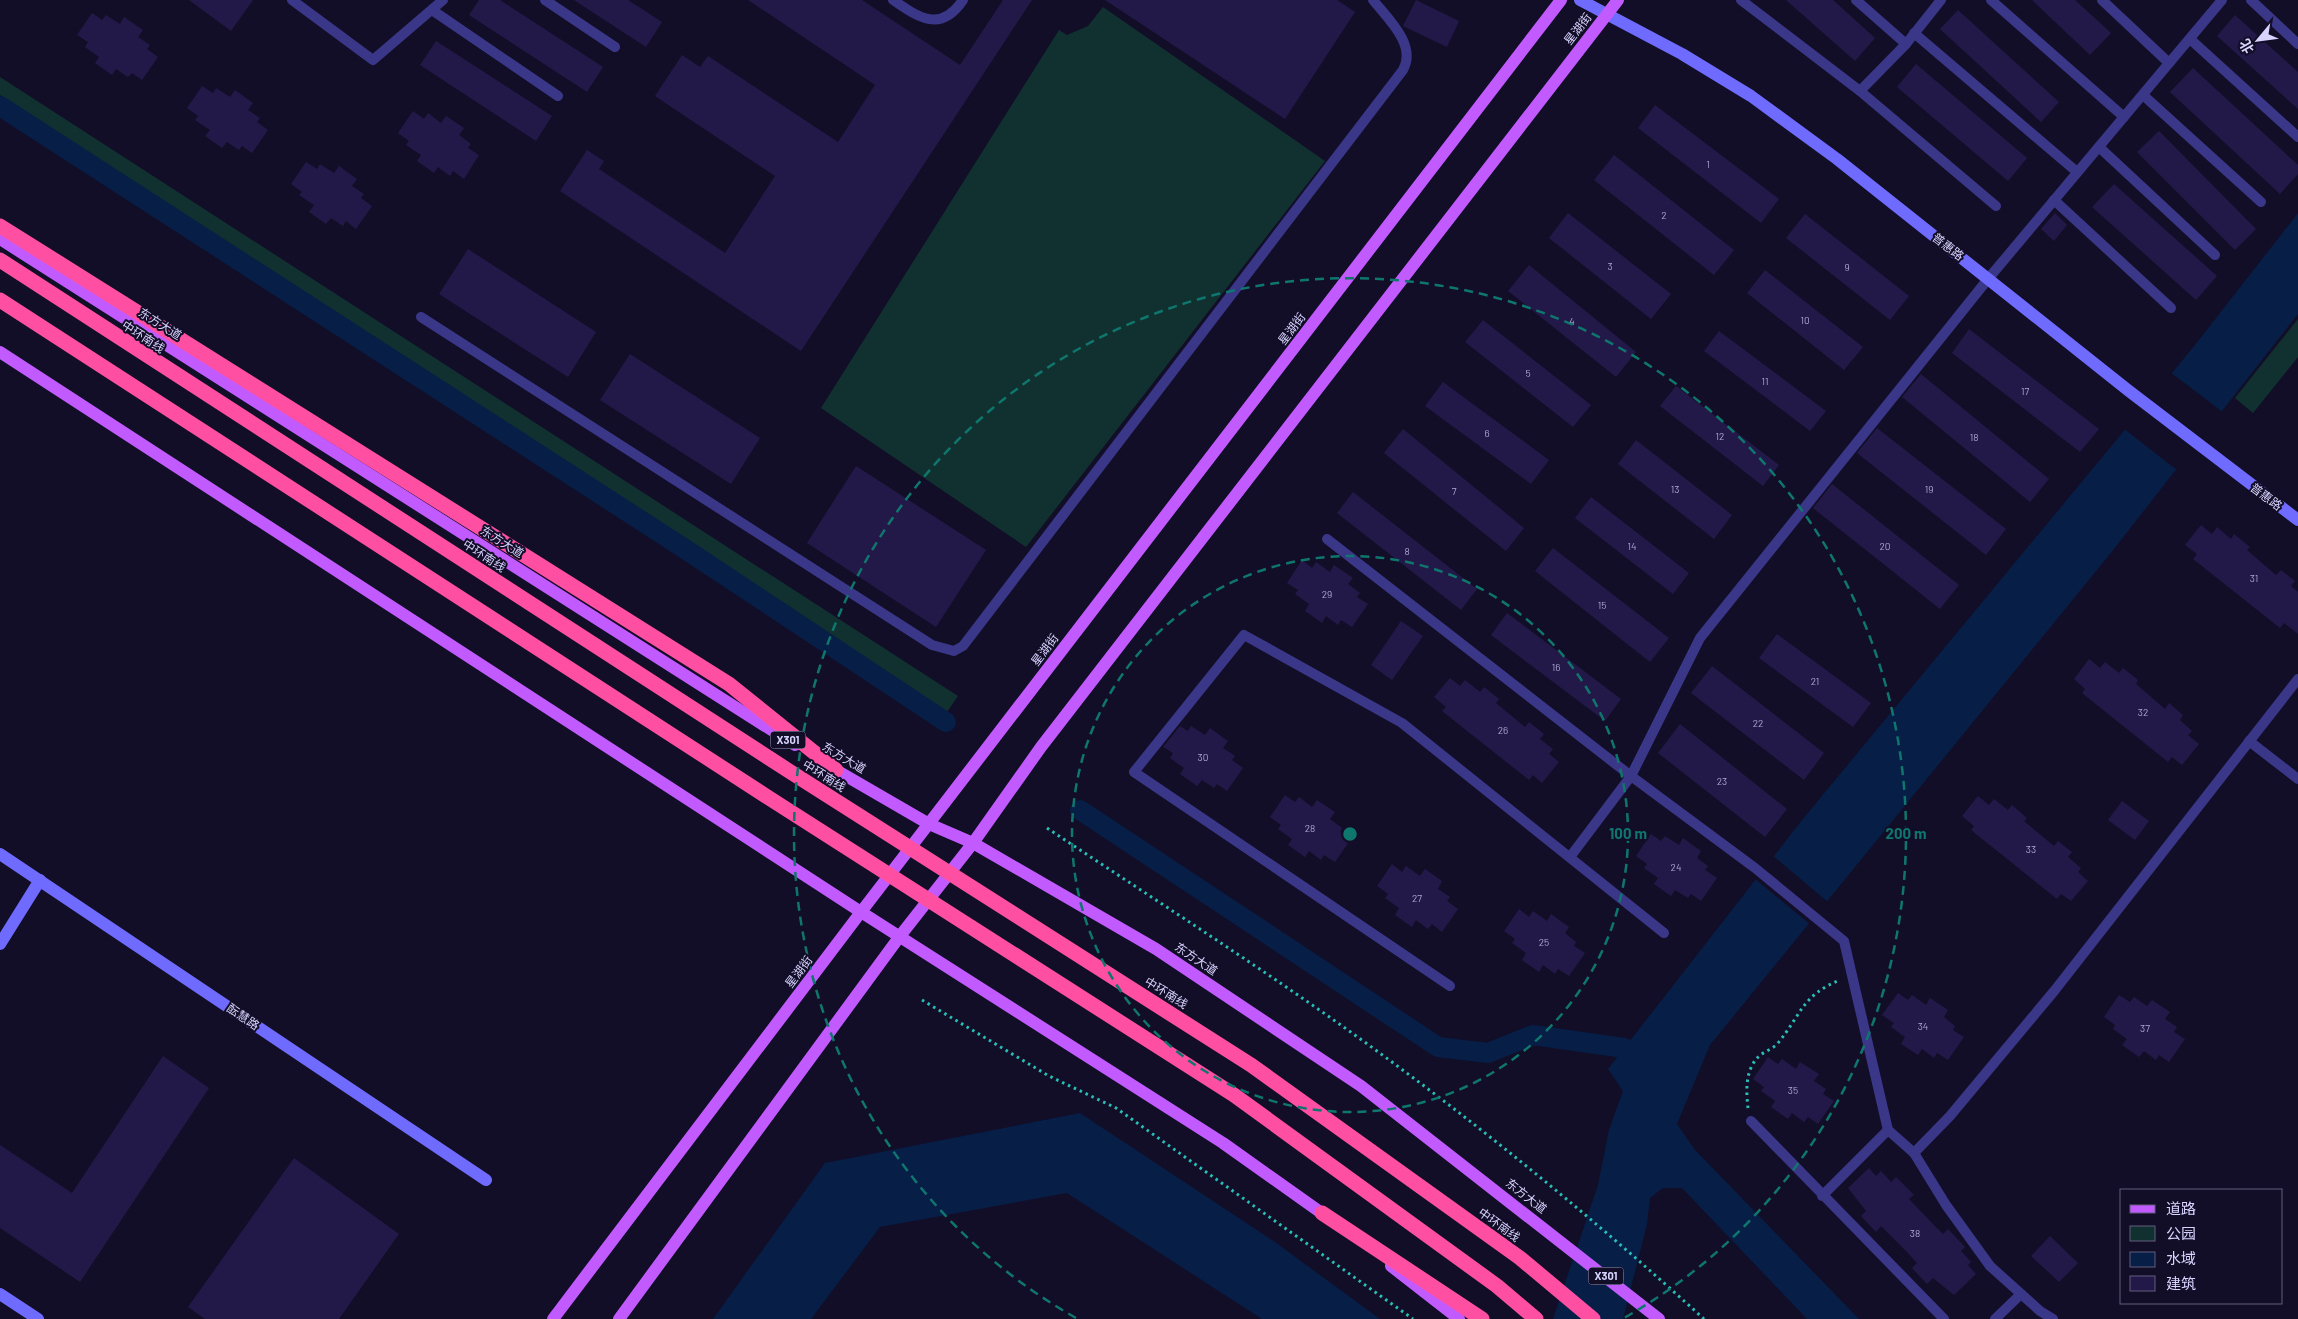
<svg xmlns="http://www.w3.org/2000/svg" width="2298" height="1319" font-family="Barlow,'Noto Sans SC',sans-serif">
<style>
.green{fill:#113130}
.water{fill:#071e47}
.pier{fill:#120e27}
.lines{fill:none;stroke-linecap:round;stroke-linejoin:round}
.canal{stroke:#071e47;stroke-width:20}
.building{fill:#231949}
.path{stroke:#29beb6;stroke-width:3;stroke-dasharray:2.5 4;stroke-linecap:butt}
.lane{stroke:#3a3788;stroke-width:10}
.secondary{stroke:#6f6bff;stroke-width:12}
.primary{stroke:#c25bff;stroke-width:12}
.highway{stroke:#ff4fa3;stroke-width:15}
.highway-bridge{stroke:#ff4fa3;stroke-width:15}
.ring{fill:none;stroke:#0f766e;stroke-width:2.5;stroke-dasharray:9 6}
.labels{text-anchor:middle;stroke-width:4;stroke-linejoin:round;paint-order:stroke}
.number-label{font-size:10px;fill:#aca5d2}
.shield{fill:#120e27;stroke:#9d99be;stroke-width:1}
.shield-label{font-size:11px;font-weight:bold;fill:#d9d4ff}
.street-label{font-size:12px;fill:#d9d4ff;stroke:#120e27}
.centre{fill:#0f766e;stroke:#120e27;stroke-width:2.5}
.ring-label{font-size:15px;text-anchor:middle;font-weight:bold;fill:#0f766e;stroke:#120e27;stroke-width:4;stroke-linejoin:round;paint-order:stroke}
</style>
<rect width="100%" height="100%" fill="#120e27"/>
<g class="green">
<path d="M 1103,7 L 1325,161 L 1026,547 L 821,408 L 1059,30 L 1067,35 L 1088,26 Z"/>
<path d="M 0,77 L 958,696 L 947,712 L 0,95 Z"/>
<path d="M 2298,319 L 2298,357 L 2253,413 L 2235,398 Z"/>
</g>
<g class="water">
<path d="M 2298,213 L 2298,314 L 2110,554 L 1710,1045 L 1677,1124 L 1695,1150 L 1859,1319 L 1807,1319 L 1682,1188 L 1663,1188 L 1650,1198 L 1647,1224 L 1623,1319 L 1553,1319 L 1598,1185 L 1609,1130 L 1623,1091 L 1608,1069 L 1802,820 L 2195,345 Z"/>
<path d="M 1080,1113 L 1275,1242 L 1380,1319 L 1262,1319 L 1067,1193 L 880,1227 L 811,1319 L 713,1319 L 825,1163 Z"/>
</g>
<g class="pier">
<path d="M 2170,372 L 2224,413 L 2178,471 L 2123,428 Z"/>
<path d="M 1772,855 L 1829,903 L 1811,925 L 1754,878 Z"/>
</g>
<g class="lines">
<g class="canal">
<path d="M 0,106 L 682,547 L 946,722"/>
<path d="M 1080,810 L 1438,1047 L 1488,1053 L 1533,1035 L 1624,1048"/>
</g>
</g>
<g class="building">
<path d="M 189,0 L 253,0 L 231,31 Z"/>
<path d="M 479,0 L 500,0 L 603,67 L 587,92 L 469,15 Z"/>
<path d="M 574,0 L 628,0 L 662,22 L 646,47 Z"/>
<path d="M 748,0 L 862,0 L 960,65 L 1003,0 L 1032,0 L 801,351 L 560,191 L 587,150 L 604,161 L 599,169 L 725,253 L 775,176 L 655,96 L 682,55 L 700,67 L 708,56 L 838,142 L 875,85 Z"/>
<path d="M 1105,0 L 1337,0 L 1355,12 L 1285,119 Z"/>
<path d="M 1416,0 L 1459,21 L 1447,47 L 1403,26 Z"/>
<path d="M 1786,0 L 1833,0 L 1875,38 L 1855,61 Z"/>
<path d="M 2032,0 L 2075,0 L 2111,33 L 2090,55 Z"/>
<path d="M 1958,10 L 2059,102 L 2041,122 L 1940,29 Z"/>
<path d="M 92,13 L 102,20 L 106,15 L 120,24 L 124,17 L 143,30 L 138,37 L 150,45 L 147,49 L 158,57 L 142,80 L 132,73 L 128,77 L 116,69 L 112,75 L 95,63 L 99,57 L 85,47 L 88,42 L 77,35 Z"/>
<path d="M 2235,15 L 2298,72 L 2298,109 L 2217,36 Z"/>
<path d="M 436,41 L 552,116 L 536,141 L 420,65 Z"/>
<path d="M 1916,64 L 2027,158 L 2008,181 L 1897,87 Z"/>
<path d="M 2193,68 L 2298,165 L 2298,174 L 2280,194 L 2170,92 Z"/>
<path d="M 202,86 L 213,93 L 216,88 L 230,97 L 235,90 L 253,103 L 248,110 L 260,118 L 257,122 L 268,130 L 252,153 L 242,146 L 239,150 L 227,142 L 222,148 L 205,136 L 210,130 L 195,120 L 198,116 L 187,108 Z"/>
<path d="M 1655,105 L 1779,199 L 1761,223 L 1638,128 Z"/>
<path d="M 413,111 L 424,119 L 428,113 L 441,123 L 446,116 L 464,128 L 459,135 L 471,144 L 468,148 L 479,155 L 464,179 L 453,171 L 450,176 L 438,167 L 434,173 L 417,161 L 421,155 L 406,145 L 409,141 L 398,133 Z"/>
<path d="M 2159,131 L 2256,229 L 2235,250 L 2137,152 Z"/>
<path d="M 1614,155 L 1734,250 L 1714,275 L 1594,180 Z"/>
<path d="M 306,162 L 317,169 L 320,164 L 334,173 L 339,166 L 357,179 L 352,186 L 364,194 L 361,198 L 372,206 L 356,229 L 346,221 L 343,226 L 331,218 L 326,224 L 309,212 L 314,205 L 299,195 L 302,192 L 291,184 Z"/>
<path d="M 2114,184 L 2217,276 L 2196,300 L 2092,207 Z"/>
<path d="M 1568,213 L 1671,294 L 1651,319 L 1549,238 Z"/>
<path d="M 2055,213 L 2067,225 L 2054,241 L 2041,229 Z"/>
<path d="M 1805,214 L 1909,296 L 1890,320 L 1786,238 Z"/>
<path d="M 468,249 L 596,332 L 568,377 L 439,294 Z"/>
<path d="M 1529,265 L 1636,352 L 1616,377 L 1508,291 Z"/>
<path d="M 1765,270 L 1863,347 L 1844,370 L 1747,293 Z"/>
<path d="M 1483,320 L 1591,405 L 1573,427 L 1465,342 Z"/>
<path d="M 1969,329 L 2099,429 L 2080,452 L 1952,353 Z"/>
<path d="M 1719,331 L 1826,411 L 1810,431 L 1704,351 Z"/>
<path d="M 630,354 L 760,438 L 731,484 L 600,400 Z"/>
<path d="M 1921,374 L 2049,479 L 2030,502 L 1902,397 Z"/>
<path d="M 1443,382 L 1549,460 L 1531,484 L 1425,406 Z"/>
<path d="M 1676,386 L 1779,465 L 1763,486 L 1660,406 Z"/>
<path d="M 1877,428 L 2006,529 L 1986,555 L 1857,453 Z"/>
<path d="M 1403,429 L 1524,528 L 1506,551 L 1384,453 Z"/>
<path d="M 1636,440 L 1732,515 L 1714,539 L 1618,464 Z"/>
<path d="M 856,466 L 986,550 L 936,627 L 807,543 Z"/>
<path d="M 1832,484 L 1959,585 L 1940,609 L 1813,508 Z"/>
<path d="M 1353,492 L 1477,589 L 1461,610 L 1337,513 Z"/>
<path d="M 1591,497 L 1689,573 L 1673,594 L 1575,518 Z"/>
<path d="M 2201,525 L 2212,534 L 2217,527 L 2231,539 L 2234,534 L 2250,547 L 2247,550 L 2276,575 L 2281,570 L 2295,581 L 2291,586 L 2298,592 L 2298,634 L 2284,623 L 2280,628 L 2193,559 L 2197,554 L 2185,545 Z"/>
<path d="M 1553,548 L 1669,638 L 1650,662 L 1535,571 Z"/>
<path d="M 1302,560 L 1312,568 L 1316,562 L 1330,572 L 1334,565 L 1353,578 L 1348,584 L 1360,593 L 1357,597 L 1368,604 L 1352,627 L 1341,620 L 1338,625 L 1326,616 L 1322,623 L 1305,611 L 1309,604 L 1295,594 L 1298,590 L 1287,583 Z"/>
<path d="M 1507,613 L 1621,699 L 1605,721 L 1491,635 Z"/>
<path d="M 1401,621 L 1423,636 L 1392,680 L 1371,665 Z"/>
<path d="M 1777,634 L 1871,703 L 1853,727 L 1759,658 Z"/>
<path d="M 2089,659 L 2100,668 L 2105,662 L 2119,673 L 2123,668 L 2138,680 L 2136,684 L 2165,709 L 2169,703 L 2183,715 L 2180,720 L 2192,731 L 2188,735 L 2199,744 L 2182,765 L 2172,757 L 2168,762 L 2082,693 L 2085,689 L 2074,679 Z"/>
<path d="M 1712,666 L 1824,753 L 1804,780 L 1691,693 Z"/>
<path d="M 1450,678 L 1460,686 L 1465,680 L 1480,692 L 1484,687 L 1499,699 L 1496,703 L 1525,727 L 1529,722 L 1544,734 L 1540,739 L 1553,749 L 1549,754 L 1559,762 L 1542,783 L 1533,775 L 1529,780 L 1442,711 L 1446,707 L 1434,697 Z"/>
<path d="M 1680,724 L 1787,809 L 1765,837 L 1658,753 Z"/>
<path d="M 1180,726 L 1188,731 L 1191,726 L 1205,735 L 1210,728 L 1228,741 L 1223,748 L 1235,756 L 1232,760 L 1243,768 L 1227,791 L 1217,784 L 1214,788 L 1202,780 L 1197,786 L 1180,774 L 1184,768 L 1170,758 L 1173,753 L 1163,747 Z"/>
<path d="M 1285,795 L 1295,802 L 1299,797 L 1312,807 L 1317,800 L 1335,812 L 1330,819 L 1342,828 L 1340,832 L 1351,839 L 1335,862 L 1324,855 L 1321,860 L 1309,851 L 1305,857 L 1288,845 L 1292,839 L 1278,829 L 1281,825 L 1270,817 Z"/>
<path d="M 1978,796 L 1989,805 L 1994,799 L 2008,810 L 2012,805 L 2027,818 L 2024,821 L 2054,846 L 2058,841 L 2072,852 L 2068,857 L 2081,868 L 2078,872 L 2088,881 L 2071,901 L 2061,894 L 2057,899 L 1971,830 L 1974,826 L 1962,816 Z"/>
<path d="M 2122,801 L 2149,821 L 2135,840 L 2108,820 Z"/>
<path d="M 1651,834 L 1661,841 L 1665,836 L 1679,845 L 1683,838 L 1701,851 L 1697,858 L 1708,866 L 1705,870 L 1717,878 L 1701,901 L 1691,894 L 1688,898 L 1675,890 L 1671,896 L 1654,884 L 1658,878 L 1644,868 L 1647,864 L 1636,856 Z"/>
<path d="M 1392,864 L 1402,872 L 1406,866 L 1420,876 L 1425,869 L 1442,881 L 1438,889 L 1450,897 L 1447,901 L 1458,909 L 1442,932 L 1432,924 L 1428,929 L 1416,920 L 1412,927 L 1395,915 L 1399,908 L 1385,898 L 1388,894 L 1377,886 Z"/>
<path d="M 1519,909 L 1529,917 L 1533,911 L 1547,921 L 1551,914 L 1569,927 L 1565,933 L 1576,942 L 1574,946 L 1585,953 L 1569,976 L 1558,969 L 1555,974 L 1543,965 L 1539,972 L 1522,960 L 1526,953 L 1512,943 L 1515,939 L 1504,931 Z"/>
<path d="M 1898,993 L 1908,1000 L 1912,995 L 1926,1005 L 1930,998 L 1948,1010 L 1944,1017 L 1955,1026 L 1953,1030 L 1964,1037 L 1948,1060 L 1937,1053 L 1934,1058 L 1922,1049 L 1918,1055 L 1901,1044 L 1905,1037 L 1891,1027 L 1894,1023 L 1882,1015 Z"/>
<path d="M 2119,995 L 2130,1002 L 2134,997 L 2147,1006 L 2152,1000 L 2170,1012 L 2165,1019 L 2177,1027 L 2174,1032 L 2185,1039 L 2169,1062 L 2159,1055 L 2156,1060 L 2144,1051 L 2139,1057 L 2122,1045 L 2127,1039 L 2113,1029 L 2115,1025 L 2104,1017 Z"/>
<path d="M 163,1056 L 209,1088 L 80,1282 L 0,1228 L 0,1145 L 72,1193 Z"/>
<path d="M 1768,1057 L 1778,1064 L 1782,1059 L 1796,1069 L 1800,1062 L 1819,1074 L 1814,1081 L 1826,1089 L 1823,1094 L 1834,1101 L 1818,1124 L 1808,1117 L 1804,1122 L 1792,1113 L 1788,1119 L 1771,1107 L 1775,1101 L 1761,1091 L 1764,1087 L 1753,1079 Z"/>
<path d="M 294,1158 L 399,1234 L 339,1319 L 205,1319 L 188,1307 Z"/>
<path d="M 1869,1168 L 1876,1176 L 1881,1171 L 1891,1182 L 1896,1177 L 1914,1195 L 1909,1199 L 1933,1224 L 1943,1234 L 1948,1229 L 1965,1247 L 1961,1251 L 1971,1262 L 1968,1265 L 1976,1274 L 1954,1295 L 1933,1278 L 1927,1284 L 1912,1268 L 1917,1263 L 1906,1251 L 1881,1226 L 1876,1232 L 1861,1216 L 1866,1211 L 1848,1188 Z"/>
<path d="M 2050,1236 L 2078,1263 L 2059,1282 L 2031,1256 Z"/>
</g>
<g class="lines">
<g class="path">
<path d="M 1047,828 C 1137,888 1229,947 1318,1009 C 1453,1103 1582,1208 1704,1319"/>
<path d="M 922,1000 L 1049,1076 L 1116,1108 L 1413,1319"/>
<path d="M 1748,1108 C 1746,1090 1745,1070 1759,1056 C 1765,1051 1773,1049 1778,1043 C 1801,1015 1802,995 1840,980"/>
</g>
<g class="lane">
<path d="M 292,0 L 373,60 L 443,0"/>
<path d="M 545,0 L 615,47"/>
<path d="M 893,0 C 919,18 941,33 963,0"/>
<path d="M 1741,0 L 1860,91 L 1996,206"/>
<path d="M 1856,0 L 1906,44"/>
<path d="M 1991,0 L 2124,117"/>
<path d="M 2102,0 L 2169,63"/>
<path d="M 2251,0 L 2298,44"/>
<path d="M 432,10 L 558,96"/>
<path d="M 1914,33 L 2077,172"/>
<path d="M 2190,39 L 2298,137"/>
<path d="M 1860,91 L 1906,44 L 1941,0"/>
<path d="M 2143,95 L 2261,202"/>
<path d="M 2099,147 L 2215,255"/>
<path d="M 2054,200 L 2171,308"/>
<path d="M 421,317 L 932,645 L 954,651 L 963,646 L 1403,70 C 1417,45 1388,19 1373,0"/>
<path d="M 1327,539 L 1631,776 L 1755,868 L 1844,941 L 1888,1130 L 1914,1153 L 1946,1205 L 1990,1266 L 2040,1311 L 2053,1319"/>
<path d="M 2249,741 L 2298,779"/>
<path d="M 1570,857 L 1631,776 L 1700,638 L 1988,279 L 2222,0"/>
<path d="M 1450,986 L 1134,772 L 1244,635 L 1402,723 L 1664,933"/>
<path d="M 1751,1121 L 1944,1319"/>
<path d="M 1914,1153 L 1950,1116 L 2055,990 L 2298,679"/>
<path d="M 1822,1196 L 1888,1130"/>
<path d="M 1995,1319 L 2021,1294"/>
</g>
<g class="secondary">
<path d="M 1580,0 L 1682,54 L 1751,96 L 1837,159 L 2129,391 L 2298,520"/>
<path d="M 0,854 L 486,1180"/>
<path d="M 0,944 L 40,880"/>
<path d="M 0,1294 L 38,1319"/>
</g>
<g class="primary">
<path d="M 0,239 L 795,745"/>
<path d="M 0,352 L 861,912 L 1223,1143 L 1330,1219"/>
<path d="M 829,766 L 929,824 L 973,843 L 1156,949 L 1361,1086 L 1659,1319"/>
<path d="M 1391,1266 L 1459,1319"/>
<path d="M 553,1319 L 861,912 L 1561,0"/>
<path d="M 619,1319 L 900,936 L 973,843 L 1041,747 L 1618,0"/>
</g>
<g class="highway">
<path d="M 0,226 L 729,684 L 836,770"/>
<path d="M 1322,1213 L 1482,1319"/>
</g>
<g class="highway-bridge">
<path d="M 0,260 L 789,771 L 1251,1065 L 1520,1258 L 1593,1319"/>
<path d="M 0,300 L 769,798 L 1234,1095 L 1497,1286 L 1536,1319"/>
</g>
</g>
<g class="ring">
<circle cx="1350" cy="834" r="278"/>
<path d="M1076 1318A556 556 0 1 1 1624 1318"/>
</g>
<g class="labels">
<g class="number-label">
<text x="1708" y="168">1</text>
<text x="1664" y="219">2</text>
<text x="1610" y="270">3</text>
<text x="1847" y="271">9</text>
<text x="1805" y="324">10</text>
<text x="1572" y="325">4</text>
<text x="1528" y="377">5</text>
<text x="1765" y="385">11</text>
<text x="2025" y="395">17</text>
<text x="1487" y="437">6</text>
<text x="1720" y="440">12</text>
<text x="1974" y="441">18</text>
<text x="1675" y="493">13</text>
<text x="1929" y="493">19</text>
<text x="1454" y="495">7</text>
<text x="1632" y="550">14</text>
<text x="1885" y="550">20</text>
<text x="1407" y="555">8</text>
<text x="2254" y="582">31</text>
<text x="1327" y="598">29</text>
<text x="1602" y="609">15</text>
<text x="1556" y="671">16</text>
<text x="1815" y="685">21</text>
<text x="2143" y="716">32</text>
<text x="1758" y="727">22</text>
<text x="1503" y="734">26</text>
<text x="1203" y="761">30</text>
<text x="1722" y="785">23</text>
<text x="1310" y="832">28</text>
<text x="2031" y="853">33</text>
<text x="1676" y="871">24</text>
<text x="1417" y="902">27</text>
<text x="1544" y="946">25</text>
<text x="1923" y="1030">34</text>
<text x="2145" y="1032">37</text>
<text x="1793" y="1094">35</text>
<text x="1915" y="1237">38</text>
</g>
<g class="shield">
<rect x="770.5" y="731.5" width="35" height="17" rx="4"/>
<rect x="1588.5" y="1267.5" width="35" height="17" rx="4"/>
</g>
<g class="shield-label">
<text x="788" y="744">X301</text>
<text x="1606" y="1280">X301</text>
</g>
<g class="street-label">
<text transform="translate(1578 29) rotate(-52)" y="4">星湖街</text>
<text transform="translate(1948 247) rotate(38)" y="4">普惠路</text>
<text transform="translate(160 324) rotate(32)" y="4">东方大道</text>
<text transform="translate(1292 329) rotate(-53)" y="4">星湖街</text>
<text transform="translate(143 337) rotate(33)" y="4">中环南线</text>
<text transform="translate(2266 497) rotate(37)" y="4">普惠路</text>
<text transform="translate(502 542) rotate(32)" y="4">东方大道</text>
<text transform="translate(484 556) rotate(33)" y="4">中环南线</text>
<text transform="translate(1045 650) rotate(-53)" y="4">星湖街</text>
<text transform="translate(844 758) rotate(31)" y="4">东方大道</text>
<text transform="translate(824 776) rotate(32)" y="4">中环南线</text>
<text transform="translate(1196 959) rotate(34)" y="4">东方大道</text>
<text transform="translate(799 972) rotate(-53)" y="4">星湖街</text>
<text transform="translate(1166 993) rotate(32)" y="4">中环南线</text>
<text transform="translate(243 1017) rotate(34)" y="4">酝慧路</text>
<text transform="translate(1526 1196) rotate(38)" y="4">东方大道</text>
<text transform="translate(1499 1225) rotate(36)" y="4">中环南线</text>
</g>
</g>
<circle cx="1350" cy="834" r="8" class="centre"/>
<g class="ring-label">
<text x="1628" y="839">100 m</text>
<text x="1906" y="839">200 m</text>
</g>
<rect x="2120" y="1189" width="162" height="115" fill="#120e27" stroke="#625d7d"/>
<rect x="2130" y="1205" width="25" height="8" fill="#c25bff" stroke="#625d7d"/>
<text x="2166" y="1214" font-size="15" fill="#d9d4ff">道路</text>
<rect x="2130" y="1226" width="25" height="15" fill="#113130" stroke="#625d7d"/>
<text x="2166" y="1239" font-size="15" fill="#d9d4ff">公园</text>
<rect x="2130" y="1252" width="25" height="15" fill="#071e47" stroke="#625d7d"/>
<text x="2166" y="1264" font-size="15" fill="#d9d4ff">水域</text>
<rect x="2130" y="1276" width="25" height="15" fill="#231949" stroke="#625d7d"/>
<text x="2166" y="1289" font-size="15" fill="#d9d4ff">建筑</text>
<g transform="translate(2258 40) rotate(241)" stroke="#120e27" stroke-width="4" paint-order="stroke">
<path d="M0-4L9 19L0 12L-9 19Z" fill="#d9d4ff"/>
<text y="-8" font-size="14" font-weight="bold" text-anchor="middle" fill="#d9d4ff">北</text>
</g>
</svg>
